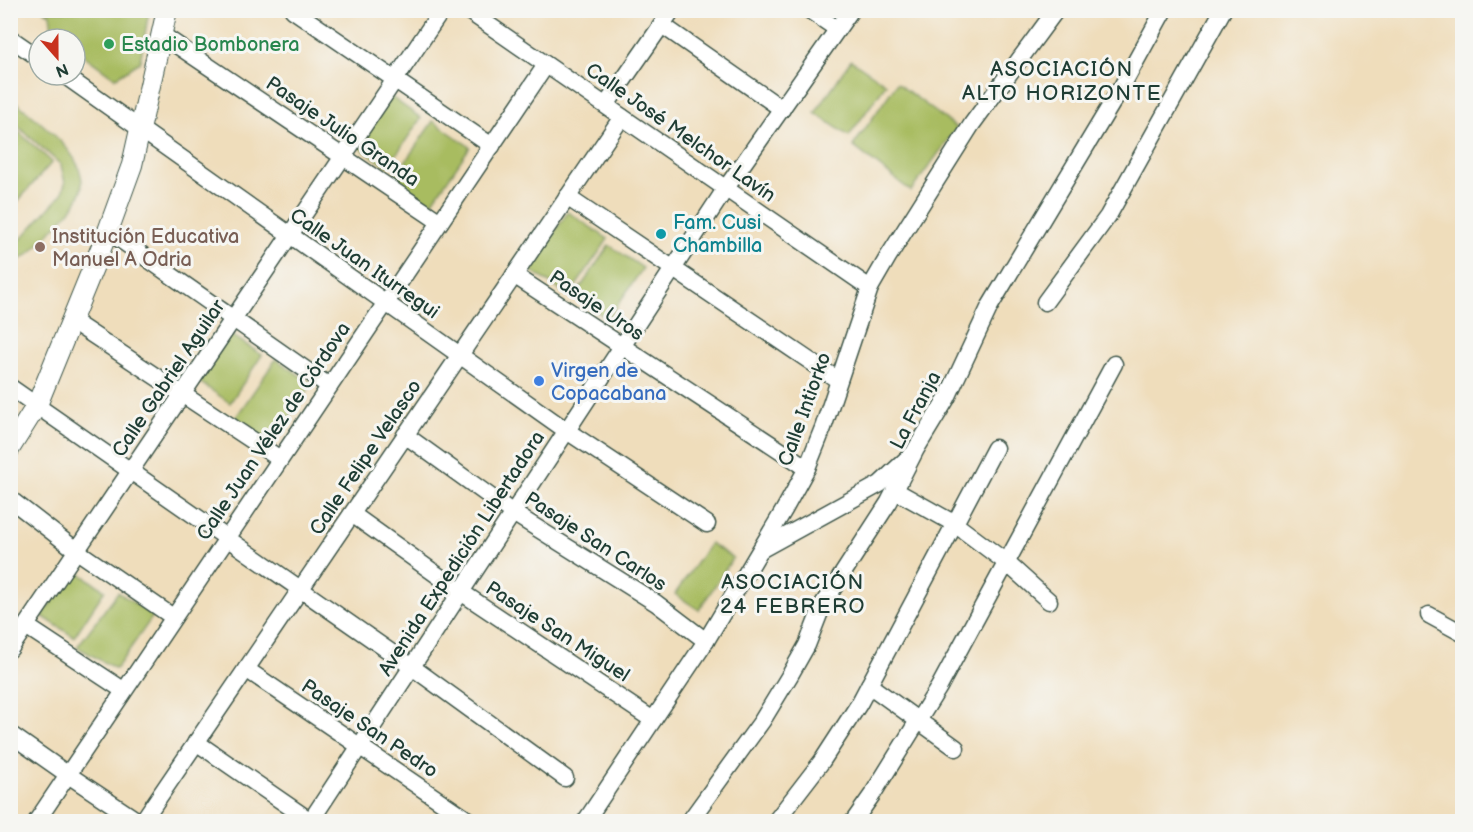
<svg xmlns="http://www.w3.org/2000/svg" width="1473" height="832" font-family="'Balsamiq Sans',sans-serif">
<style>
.green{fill:#a8bc61;stroke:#647c4a;stroke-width:1.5}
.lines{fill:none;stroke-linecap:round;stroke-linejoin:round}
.minor-casing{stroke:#3e5548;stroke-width:19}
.tertiary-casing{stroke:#3e5548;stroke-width:22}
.minor{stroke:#fff;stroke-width:16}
.tertiary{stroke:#fff;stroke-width:20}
.leisure-dot{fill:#2e9e5b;stroke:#f6f6f2;stroke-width:2}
.culture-dot{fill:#0f9aa8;stroke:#f6f6f2;stroke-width:2}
.education-dot{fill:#8d6e63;stroke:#f6f6f2;stroke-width:2}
.shop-dot{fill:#3f7fe0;stroke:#f6f6f2;stroke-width:2}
.labels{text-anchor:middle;stroke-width:6;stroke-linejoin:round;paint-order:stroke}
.leisure-label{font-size:20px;fill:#27864d;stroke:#f6f6f2;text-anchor:start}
.street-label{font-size:20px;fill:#1f3d34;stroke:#f6f6f2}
.culture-label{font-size:20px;fill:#0d838f;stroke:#f6f6f2;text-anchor:start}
.education-label{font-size:20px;fill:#785e54;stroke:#f6f6f2;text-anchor:start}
.shop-label{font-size:20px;fill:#366cbe;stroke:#f6f6f2;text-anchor:start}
.neighbourhood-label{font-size:21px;letter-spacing:1.5px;fill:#1f3d34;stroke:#f6f6f2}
</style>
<rect width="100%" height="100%" fill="#f6f6f2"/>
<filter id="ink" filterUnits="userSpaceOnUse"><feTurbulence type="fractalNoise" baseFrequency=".0167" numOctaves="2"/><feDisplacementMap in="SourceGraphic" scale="12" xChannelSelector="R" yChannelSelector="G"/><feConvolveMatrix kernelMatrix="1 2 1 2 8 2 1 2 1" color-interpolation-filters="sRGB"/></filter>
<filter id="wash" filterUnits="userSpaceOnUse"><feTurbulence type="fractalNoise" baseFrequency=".008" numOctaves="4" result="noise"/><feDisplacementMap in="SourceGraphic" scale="24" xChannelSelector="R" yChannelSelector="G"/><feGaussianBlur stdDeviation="1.35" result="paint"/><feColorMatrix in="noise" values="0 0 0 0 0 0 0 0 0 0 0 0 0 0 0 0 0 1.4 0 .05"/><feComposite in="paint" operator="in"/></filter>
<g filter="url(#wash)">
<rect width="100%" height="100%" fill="#efddbb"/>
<g class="green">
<path d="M 44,11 L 149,11 L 140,62 L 115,78 L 75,49 L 75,39 L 62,39 L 52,31 L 50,14 Z"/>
<path d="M 851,60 L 886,84 L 849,136 L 815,113 Z"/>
<path d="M 897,83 L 957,128 L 911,191 L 853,146 Z"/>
<path d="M 391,97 L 421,118 L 388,167 L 357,146 Z"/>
<path d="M 11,98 C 37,121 100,161 77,201 C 71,211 63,218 56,226 C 42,241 31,257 11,263 L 11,246 L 20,240 L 62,194 L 65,183 L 61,165 L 11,120 Z"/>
<path d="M 433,121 L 470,147 L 429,207 L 392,181 Z"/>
<path d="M 11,125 L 52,162 L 11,209 Z"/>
<path d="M 568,212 L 608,239 L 569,296 L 529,269 Z"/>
<path d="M 609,245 L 643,268 L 608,319 L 574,297 Z"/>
<path d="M 230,334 L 262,355 L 230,403 L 198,381 Z"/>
<path d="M 276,359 L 312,384 L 270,445 L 234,420 Z"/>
<path d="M 710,543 L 733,558 L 699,610 L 675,594 Z"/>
<path d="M 73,569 L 105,590 L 74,637 L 42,616 Z"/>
<path d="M 118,592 L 153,616 L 116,669 L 77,647 Z"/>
</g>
</g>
<g filter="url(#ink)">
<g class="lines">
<g class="minor-casing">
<g id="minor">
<path d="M 293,10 L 492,146"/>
<path d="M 467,10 L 870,288"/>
<path d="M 809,10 L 837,29"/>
<path d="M 662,25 L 782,109"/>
<path d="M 162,35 L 440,222"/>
<path d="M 10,38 L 39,58"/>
<path d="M 64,75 L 567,431 L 707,524"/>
<path d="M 606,105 L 672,10"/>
<path d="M 567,197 L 838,380"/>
<path d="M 108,231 L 329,386"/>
<path d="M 514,275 L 807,468"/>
<path d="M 1045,302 L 1108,216 L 1223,10"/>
<path d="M 72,321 L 280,459"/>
<path d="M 10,387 L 412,667 L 565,778"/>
<path d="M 405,435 L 513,513 L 656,603 L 706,641"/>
<path d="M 896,491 L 955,524 L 1007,563 L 1049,601"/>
<path d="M 10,499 L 77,551 L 173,617"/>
<path d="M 352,514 L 461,592 L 653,720"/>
<path d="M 762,549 L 880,484 L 910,456"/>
<path d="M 1429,615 L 1462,633"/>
<path d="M 26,626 L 123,690"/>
<path d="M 10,649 L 442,10"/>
<path d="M 246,669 L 471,822"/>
<path d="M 869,685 L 956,748"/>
<path d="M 10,734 L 67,774 L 139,822"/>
<path d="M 196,742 L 312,822"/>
<path d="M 36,822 L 546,65"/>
<path d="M 142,822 L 622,117"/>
<path d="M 310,822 L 726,188 L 851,10"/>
<path d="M 585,822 L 706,641 L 784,510 L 807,468 L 823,428 L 870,288 L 888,257 L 972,124 L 1056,10"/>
<path d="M 689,822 L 762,721 L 790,675 L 807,645 L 823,604 L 889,502 L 916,449 L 947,398 L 990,306 L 1121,88 L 1164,10"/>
<path d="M 775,822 L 822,761 L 859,704 L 995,448"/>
<path d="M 853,822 L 872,795 L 939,687 L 1114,364"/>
</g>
</g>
<g class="tertiary-casing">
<path id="tertiary" d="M 10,448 L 37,405 L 108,231 L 132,165 L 167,10"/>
</g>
<use href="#minor" class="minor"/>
<use href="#tertiary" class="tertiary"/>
</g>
</g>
<circle class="leisure-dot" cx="109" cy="44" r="6"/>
<circle class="culture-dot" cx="661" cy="234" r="6"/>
<circle class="education-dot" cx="40" cy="247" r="6"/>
<circle class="shop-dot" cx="539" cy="381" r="6"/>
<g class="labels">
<g class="leisure-label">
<text x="121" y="51">Estadio Bombonera</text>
</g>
<g class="street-label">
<text transform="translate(343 131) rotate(34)" y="7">Pasaje Julio Granda</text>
<text transform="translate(681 132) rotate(35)" y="7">Calle José Melchor Lavín</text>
<text transform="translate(365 263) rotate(35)" y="7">Calle Juan Iturregui</text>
<text transform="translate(597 305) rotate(34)" y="7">Pasaje Uros</text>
<text transform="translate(168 378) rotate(-56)" y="7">Calle Gabriel Aguilar</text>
<text transform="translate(804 409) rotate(-70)" y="7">Calle Intiorko</text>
<text transform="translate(915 410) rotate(-62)" y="7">La Franja</text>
<text transform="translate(273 431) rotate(-56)" y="7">Calle Juan Vélez de Córdova</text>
<text transform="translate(365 457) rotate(-56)" y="7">Calle Felipe Velasco</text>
<text transform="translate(596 541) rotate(33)" y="7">Pasaje San Carlos</text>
<text transform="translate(461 553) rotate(-57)" y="7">Avenida Expedición Libertadora</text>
<text transform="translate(558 631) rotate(33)" y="7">Pasaje San Miguel</text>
<text transform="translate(370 728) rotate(34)" y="7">Pasaje San Pedro</text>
</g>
<g class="culture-label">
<text x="673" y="229">Fam. Cusi<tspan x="673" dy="23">Chambilla</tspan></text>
</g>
<g class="education-label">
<text x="52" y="243">Institución Educativa<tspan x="52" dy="23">Manuel A Odria</tspan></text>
</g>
<g class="shop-label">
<text x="551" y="377">Virgen de<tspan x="551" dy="23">Copacabana</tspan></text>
</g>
<g class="neighbourhood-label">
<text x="1062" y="76">ASOCIACIÓN<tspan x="1062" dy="24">ALTO HORIZONTE</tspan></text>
<text x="793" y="589">ASOCIACIÓN<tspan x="793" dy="24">24 FEBRERO</tspan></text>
</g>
</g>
<rect width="1473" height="832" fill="none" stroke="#f6f6f2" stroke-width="36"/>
<g transform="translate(57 57) rotate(159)"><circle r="28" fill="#f6f6f2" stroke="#a0aca6" stroke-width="1.5"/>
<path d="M0-4.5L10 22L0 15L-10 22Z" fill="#c8321e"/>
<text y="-9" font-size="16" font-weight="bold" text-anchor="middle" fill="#1f3d34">N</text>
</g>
</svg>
